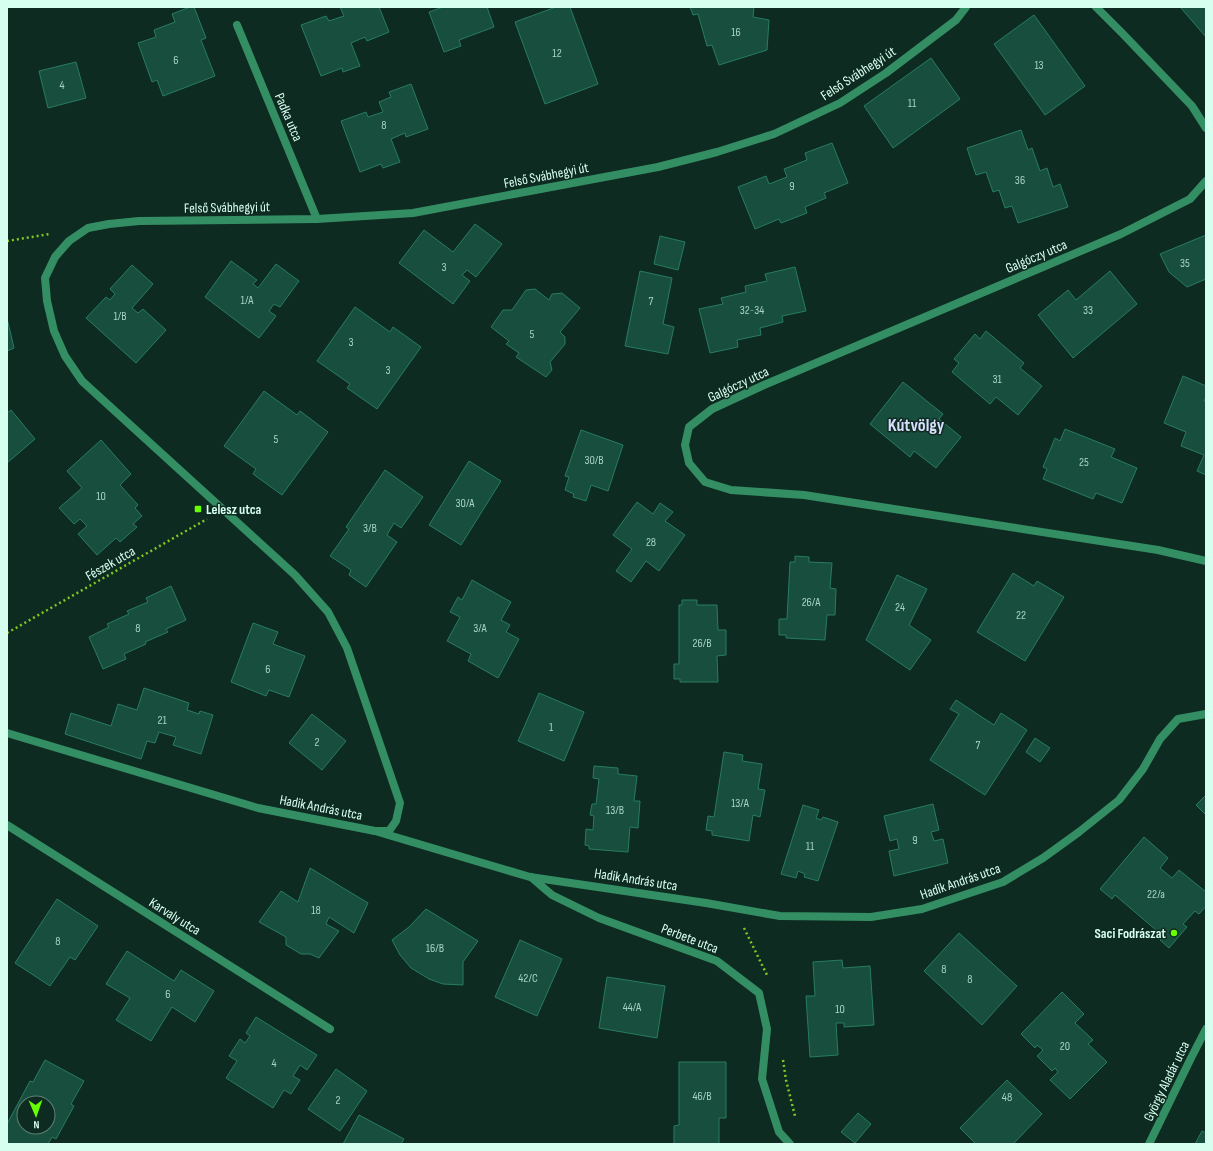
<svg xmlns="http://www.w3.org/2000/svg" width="1213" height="1151" font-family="'Sofia Sans Condensed',sans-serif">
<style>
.building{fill:#184e3d;stroke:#277c62;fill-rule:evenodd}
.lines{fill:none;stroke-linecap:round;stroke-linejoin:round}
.path{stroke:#7fc823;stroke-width:2.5;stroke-dasharray:2 3;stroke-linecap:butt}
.minor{stroke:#348e64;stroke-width:8}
.poi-dot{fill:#68ff03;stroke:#0e2b21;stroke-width:1.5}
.labels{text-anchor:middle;stroke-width:3;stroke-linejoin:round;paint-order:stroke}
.number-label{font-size:12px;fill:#a7d3c3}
.street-label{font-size:14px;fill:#d7fff0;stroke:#0e2b21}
.poi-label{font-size:14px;font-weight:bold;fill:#d7fff0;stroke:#0e2b21;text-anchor:start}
.district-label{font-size:18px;font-weight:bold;fill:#d9deff;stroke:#0e2b21}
</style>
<rect width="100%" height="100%" fill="#0e2b21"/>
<g class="building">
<path d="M 190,7 L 194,7 L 206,38 L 201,40 L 215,76 L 163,96 L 157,80 L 152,82 L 138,43 L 156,37 L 154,30 L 175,22 L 172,14 Z"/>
<path d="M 340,7 L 379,7 L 389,32 L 367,41 L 365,37 L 351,43 L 360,66 L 343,72 L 342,68 L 321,76 L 301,25 L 326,16 L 329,21 L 344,16 Z"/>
<path d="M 443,7 L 487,7 L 494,27 L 459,40 L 461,46 L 444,52 L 429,12 Z"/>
<path d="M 556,7 L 570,7 L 598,84 L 545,104 L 515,22 Z"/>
<path d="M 690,7 L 754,7 L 753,17 L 769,20 L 767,50 L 719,65 L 712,45 L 707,46 L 698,14 L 693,15 Z"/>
<path d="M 1180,7 L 1206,7 L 1206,37 Z"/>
<path d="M 1034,15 L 1085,86 L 1045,115 L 994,44 Z"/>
<path d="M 931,58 L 960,99 L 893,148 L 864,106 Z"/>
<path d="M 76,62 L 86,98 L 48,108 L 39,71 Z"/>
<path d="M 411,84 L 428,129 L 406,137 L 405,133 L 391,139 L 400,162 L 383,168 L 381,164 L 360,172 L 341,121 L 366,112 L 368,117 L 383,112 L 379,102 L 391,97 L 389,92 Z"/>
<path d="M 1021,130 L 1028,150 L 1032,148 L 1040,171 L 1047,168 L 1053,187 L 1060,184 L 1068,207 L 1018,223 L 1012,206 L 1005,208 L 999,190 L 993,192 L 986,172 L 976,175 L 967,148 Z"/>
<path d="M 832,143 L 848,183 L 824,193 L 826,198 L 805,207 L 807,213 L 781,223 L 779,219 L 755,229 L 738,187 L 766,176 L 769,184 L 787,177 L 784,169 L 807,160 L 805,153 Z"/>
<path d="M 475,224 L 502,244 L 476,277 L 467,270 L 462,275 L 470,281 L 453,304 L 399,263 L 424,230 L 453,252 Z"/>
<path d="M 1206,235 L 1206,279 L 1187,287 L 1169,272 L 1160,254 Z"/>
<path d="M 660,236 L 685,242 L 678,270 L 654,264 Z"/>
<path d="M 231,261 L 257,280 L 253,284 L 258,288 L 276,264 L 299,281 L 280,307 L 274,304 L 269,311 L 276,316 L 259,338 L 205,297 Z"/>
<path d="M 132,265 L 153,284 L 132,308 L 138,313 L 143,309 L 166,330 L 136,363 L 86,318 L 106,297 L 110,300 L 115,294 L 110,289 Z"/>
<path d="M 795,267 L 806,311 L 782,316 L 783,322 L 760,328 L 761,335 L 737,340 L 738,347 L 710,353 L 699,309 L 723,304 L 721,298 L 746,292 L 745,286 L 767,281 L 765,274 Z"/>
<path d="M 640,271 L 672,278 L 663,324 L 674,327 L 668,354 L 625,346 Z"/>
<path d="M 1110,271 L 1137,304 L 1073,358 L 1038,315 L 1068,290 L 1076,300 Z"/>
<path d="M 535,289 L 549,300 L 552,294 L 562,293 L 580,308 L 560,332 L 565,337 L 565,344 L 550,362 L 552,370 L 546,377 L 516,357 L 519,353 L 506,344 L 509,341 L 491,327 L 503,310 L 512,310 L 526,290 Z"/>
<path d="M 355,307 L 390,332 L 393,327 L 421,347 L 377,409 L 347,388 L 350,384 L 317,361 Z"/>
<path d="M 7,318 L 14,348 L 7,351 Z"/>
<path d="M 986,331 L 1024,363 L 1020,368 L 1042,386 L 1018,415 L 996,397 L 990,404 L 952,372 L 959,363 L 954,359 L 975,334 L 980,339 Z"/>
<path d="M 1183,376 L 1206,386 L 1206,397 L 1204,401 L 1206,402 L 1206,475 L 1197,471 L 1204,455 L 1181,446 L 1186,432 L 1164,423 Z"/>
<path d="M 903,382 L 943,414 L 939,419 L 961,437 L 936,468 L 914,451 L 910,457 L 870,424 Z"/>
<path d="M 264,391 L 297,415 L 300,411 L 328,432 L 282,495 L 253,474 L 256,469 L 224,446 Z"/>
<path d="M 11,410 L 35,439 L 7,463 L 7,413 Z"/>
<path d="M 1065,429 L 1115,449 L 1111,457 L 1137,468 L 1122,503 L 1096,493 L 1093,499 L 1043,479 L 1047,469 L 1043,467 L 1055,438 L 1060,441 Z"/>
<path d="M 581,430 L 623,445 L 608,491 L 591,485 L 586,501 L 573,497 L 574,494 L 565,490 L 569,477 L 565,476 Z"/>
<path d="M 101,440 L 131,474 L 120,485 L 138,505 L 135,508 L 142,516 L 133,524 L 137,527 L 120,542 L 116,538 L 97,555 L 78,534 L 87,526 L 80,519 L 74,524 L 59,508 L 82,488 L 67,471 Z"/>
<path d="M 469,461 L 501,481 L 461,545 L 429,525 Z"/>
<path d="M 385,470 L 423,497 L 401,528 L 394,523 L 387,535 L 397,542 L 366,587 L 349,575 L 351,570 L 330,556 L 349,529 L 346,527 Z"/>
<path d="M 637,502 L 653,514 L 660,503 L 673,512 L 665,521 L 685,535 L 659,571 L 646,561 L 631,582 L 616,571 L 632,549 L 613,535 Z"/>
<path d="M 795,556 L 809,557 L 809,562 L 832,563 L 830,588 L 836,589 L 835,615 L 827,615 L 825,640 L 786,638 L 786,635 L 779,635 L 779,619 L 787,619 L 790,562 L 795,562 Z"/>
<path d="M 1013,573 L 1034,586 L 1037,581 L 1064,597 L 1025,661 L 977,632 Z"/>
<path d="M 897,575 L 927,589 L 909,625 L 931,640 L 910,670 L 866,640 Z"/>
<path d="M 472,580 L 511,602 L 501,620 L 510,625 L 506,632 L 519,639 L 498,678 L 468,661 L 471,654 L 447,641 L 460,617 L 450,612 L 458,597 L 462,600 Z"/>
<path d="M 171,586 L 186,620 L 166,629 L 168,632 L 145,642 L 146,644 L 124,654 L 126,659 L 103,669 L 89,637 L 109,627 L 107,624 L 129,614 L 127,611 L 148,602 L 146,598 Z"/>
<path d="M 682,600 L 697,600 L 697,605 L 717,605 L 718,630 L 726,630 L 726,655 L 717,656 L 718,682 L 680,682 L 680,679 L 674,679 L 674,664 L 679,664 L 679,605 L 682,605 Z"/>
<path d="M 253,623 L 278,632 L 273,644 L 305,656 L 289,697 L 269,690 L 266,696 L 231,682 Z"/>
<path d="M 144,688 L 189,703 L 187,710 L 199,714 L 200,711 L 213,715 L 201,754 L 173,745 L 176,737 L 159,732 L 155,743 L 147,741 L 141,759 L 65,734 L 71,713 L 111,726 L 118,704 L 137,710 Z"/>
<path d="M 539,693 L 584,712 L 564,761 L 518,741 Z"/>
<path d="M 956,700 L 994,725 L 1001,713 L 1027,730 L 985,795 L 930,760 L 959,714 L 950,709 Z"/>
<path d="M 312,714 L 346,741 L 322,770 L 289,743 Z"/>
<path d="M 1035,738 L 1050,748 L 1040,762 L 1026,752 Z"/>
<path d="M 724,752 L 743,755 L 742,761 L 762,764 L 758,789 L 765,790 L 760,817 L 753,815 L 749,841 L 712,835 L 712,831 L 706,830 L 708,816 L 714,817 Z"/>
<path d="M 594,766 L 618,768 L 618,774 L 637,776 L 634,801 L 640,801 L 638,828 L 630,827 L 628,852 L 589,849 L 589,846 L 585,845 L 586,829 L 593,830 L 594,816 L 590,815 L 592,804 L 596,804 L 599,779 L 593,778 Z"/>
<path d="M 1206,795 L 1206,815 L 1196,805 Z"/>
<path d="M 933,804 L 939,830 L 931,832 L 934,841 L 943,839 L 948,863 L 894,876 L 889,851 L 899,849 L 897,839 L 890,841 L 884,816 Z"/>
<path d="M 803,805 L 819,810 L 816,818 L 821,820 L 823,817 L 838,822 L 818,881 L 804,877 L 805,874 L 798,871 L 796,878 L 781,874 Z"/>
<path d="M 1144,837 L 1168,858 L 1160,868 L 1172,878 L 1179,870 L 1206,892 L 1206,906 L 1199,914 L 1195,911 L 1183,924 L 1187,927 L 1169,948 L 1160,940 L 1163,936 L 1115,895 L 1112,899 L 1100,889 Z"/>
<path d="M 310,868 L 368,903 L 354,933 L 329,917 L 326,924 L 339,931 L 319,958 L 310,954 L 301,954 L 286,945 L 286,937 L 259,922 L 281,891 L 298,902 Z"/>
<path d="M 57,899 L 98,926 L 75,960 L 70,957 L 50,986 L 15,963 Z"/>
<path d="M 426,909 L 478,941 L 463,962 L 463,985 L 443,984 L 429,979 L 411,968 L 400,955 L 392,940 L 409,927 Z"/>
<path d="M 959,933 L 1017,986 L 982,1025 L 924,971 Z"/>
<path d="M 520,940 L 562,959 L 537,1016 L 495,997 Z"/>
<path d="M 127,951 L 174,981 L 181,970 L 214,991 L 195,1022 L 172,1007 L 151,1041 L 116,1020 L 130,998 L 106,984 Z"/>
<path d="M 842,960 L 843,968 L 870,966 L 874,1025 L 844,1027 L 844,1023 L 836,1023 L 838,1055 L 810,1057 L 806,996 L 815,996 L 813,962 Z"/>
<path d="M 607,977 L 665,986 L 657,1038 L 599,1028 Z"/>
<path d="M 1062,992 L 1084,1014 L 1075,1023 L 1093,1040 L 1088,1044 L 1107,1062 L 1070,1099 L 1050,1080 L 1058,1072 L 1055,1068 L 1052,1071 L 1037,1056 L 1043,1050 L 1037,1045 L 1035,1048 L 1021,1034 Z"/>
<path d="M 256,1017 L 317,1055 L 307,1070 L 300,1065 L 293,1076 L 300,1080 L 291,1094 L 284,1090 L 273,1108 L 226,1078 L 237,1061 L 229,1056 L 240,1039 L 245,1043 L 250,1036 L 246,1033 Z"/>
<path d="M 45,1060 L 84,1081 L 71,1104 L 74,1106 L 56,1139 L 52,1137 L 48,1144 L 9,1144 L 7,1143 L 7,1124 L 30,1081 L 33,1082 ZM 24,1103 L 48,1103 L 48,1127 L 24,1127 Z"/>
<path d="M 679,1062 L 726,1062 L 726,1118 L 719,1118 L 719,1144 L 674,1144 L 674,1126 L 679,1125 Z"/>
<path d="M 336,1069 L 367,1091 L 340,1131 L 308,1109 Z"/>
<path d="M 1007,1080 L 1042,1114 L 1013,1144 L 976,1144 L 960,1128 Z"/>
<path d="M 858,1113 L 871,1124 L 855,1143 L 841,1132 Z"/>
<path d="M 359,1115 L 404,1139 L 401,1144 L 343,1144 Z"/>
<path d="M 1202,1131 L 1206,1133 L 1206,1144 L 1195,1144 Z"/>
</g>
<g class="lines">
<g class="path">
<path d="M 7,241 L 50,234"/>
<path d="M 7,633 L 207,519"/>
<path d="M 744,928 L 767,975"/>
<path d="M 783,1060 L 786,1080 L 795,1116"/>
</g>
<g class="minor">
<path d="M 1096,7 L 1123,34 L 1192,106 L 1206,128"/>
<path d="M 237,25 L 317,219"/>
<path d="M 1206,181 L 1190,199 L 1121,234 L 764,385 L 712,409 L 689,427 L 685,445 L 689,463 L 705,482 L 731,490 L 804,495 L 1158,550 L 1206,561"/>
<path d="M 7,733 L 258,808 L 375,831 L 530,877 L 706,903 L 780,916 L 871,917 L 922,909 L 1003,882 L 1043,858 L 1079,832 L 1119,800 L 1143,769 L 1160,739 L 1178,719 L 1206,714"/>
<path d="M 7,825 L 330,1029"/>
<path d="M 375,831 L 389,831 L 396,821 L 400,803 L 347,648 L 328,612 L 295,575 L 82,381 L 65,356 L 54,331 L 47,301 L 45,278 L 55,257 L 69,241 L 88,228 L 109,224 L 139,221 L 317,219 L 413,213 L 658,167 L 717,152 L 774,134 L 840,103 L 886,73 L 956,20 L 966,7"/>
<path d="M 531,877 L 552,895 L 599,918 L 717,961 L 759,993 L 767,1029 L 762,1079 L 779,1132 L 790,1144"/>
<path d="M 1149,1144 L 1191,1058 L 1206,1029"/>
</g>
</g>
<g class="poi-dot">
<rect x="194" y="505" width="8" height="8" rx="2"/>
<circle cx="1174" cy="933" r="4"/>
</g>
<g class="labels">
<g class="number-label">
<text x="736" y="36">16</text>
<text x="557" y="57">12</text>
<text x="176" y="64">6</text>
<text x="1039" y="69">13</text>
<text x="62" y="89">4</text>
<text x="912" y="107">11</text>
<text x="384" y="129">8</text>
<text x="1020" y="184">36</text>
<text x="792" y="190">9</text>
<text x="1185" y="267">35</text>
<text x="444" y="271">3</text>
<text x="247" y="304">1/A</text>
<text x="651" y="305">7</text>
<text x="752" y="314">32-34</text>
<text x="1088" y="314">33</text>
<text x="120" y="320">1/B</text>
<text x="532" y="338">5</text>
<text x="351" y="346">3</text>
<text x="388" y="374">3</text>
<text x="997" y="383">31</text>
<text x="276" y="443">5</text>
<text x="594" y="464">30/B</text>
<text x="1084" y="466">25</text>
<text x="101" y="500">10</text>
<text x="465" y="507">30/A</text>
<text x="370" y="532">3/B</text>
<text x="651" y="546">28</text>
<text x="811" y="606">26/A</text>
<text x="900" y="611">24</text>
<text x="1021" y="619">22</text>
<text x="138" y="632">8</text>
<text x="480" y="632">3/A</text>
<text x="702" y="647">26/B</text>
<text x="268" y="673">6</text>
<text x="162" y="724">21</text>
<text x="551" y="731">1</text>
<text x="317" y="746">2</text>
<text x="978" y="749">7</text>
<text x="740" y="807">13/A</text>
<text x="615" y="814">13/B</text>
<text x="915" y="844">9</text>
<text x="810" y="850">11</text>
<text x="1156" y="898">22/a</text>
<text x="316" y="914">18</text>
<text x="58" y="945">8</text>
<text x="435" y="952">16/B</text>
<text x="944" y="973">8</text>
<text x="528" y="982">42/C</text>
<text x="970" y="983">8</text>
<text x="168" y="998">6</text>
<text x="632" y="1011">44/A</text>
<text x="840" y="1013">10</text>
<text x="1065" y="1050">20</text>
<text x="274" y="1067">4</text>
<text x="702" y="1100">46/B</text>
<text x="1007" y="1101">48</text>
<text x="338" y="1104">2</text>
</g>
<g class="street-label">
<text transform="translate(858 73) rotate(-33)" y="5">Felső Svábhegyi út</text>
<text transform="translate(289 117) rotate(67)" y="5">Padka utca</text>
<text transform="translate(546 175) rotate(-11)" y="5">Felső Svábhegyi út</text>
<text transform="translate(227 207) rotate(-1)" y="5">Felső Svábhegyi út</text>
<text transform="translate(1036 256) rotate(-23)" y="5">Galgóczy utca</text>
<text transform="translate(738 384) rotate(-25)" y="5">Galgóczy utca</text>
<text transform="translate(110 563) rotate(-30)" y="5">Fészek utca</text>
<text transform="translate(321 807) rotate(11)" y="5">Hadik András utca</text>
<text transform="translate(636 879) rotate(9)" y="5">Hadik András utca</text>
<text transform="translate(960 881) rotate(-19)" y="5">Hadik András utca</text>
<text transform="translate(175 916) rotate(32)" y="5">Karvaly utca</text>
<text transform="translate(690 938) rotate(21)" y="5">Perbete utca</text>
<text transform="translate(1166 1081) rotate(-64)" y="5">György Aladár utca</text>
</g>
<g class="poi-label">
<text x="206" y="514">Lelesz utca</text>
<text x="1166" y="938" text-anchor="end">Saci Fodrászat</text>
</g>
<g class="district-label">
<text x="916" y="431">Kútvölgy</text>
</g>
</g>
<rect width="1213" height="1151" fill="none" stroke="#d7fff0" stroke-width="16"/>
<g transform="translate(36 1115) rotate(178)"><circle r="19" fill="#0e2b21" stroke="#5e8074"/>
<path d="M0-3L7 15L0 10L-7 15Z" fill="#68ff03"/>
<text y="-6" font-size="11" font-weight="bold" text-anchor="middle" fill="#d7fff0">N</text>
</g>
</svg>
